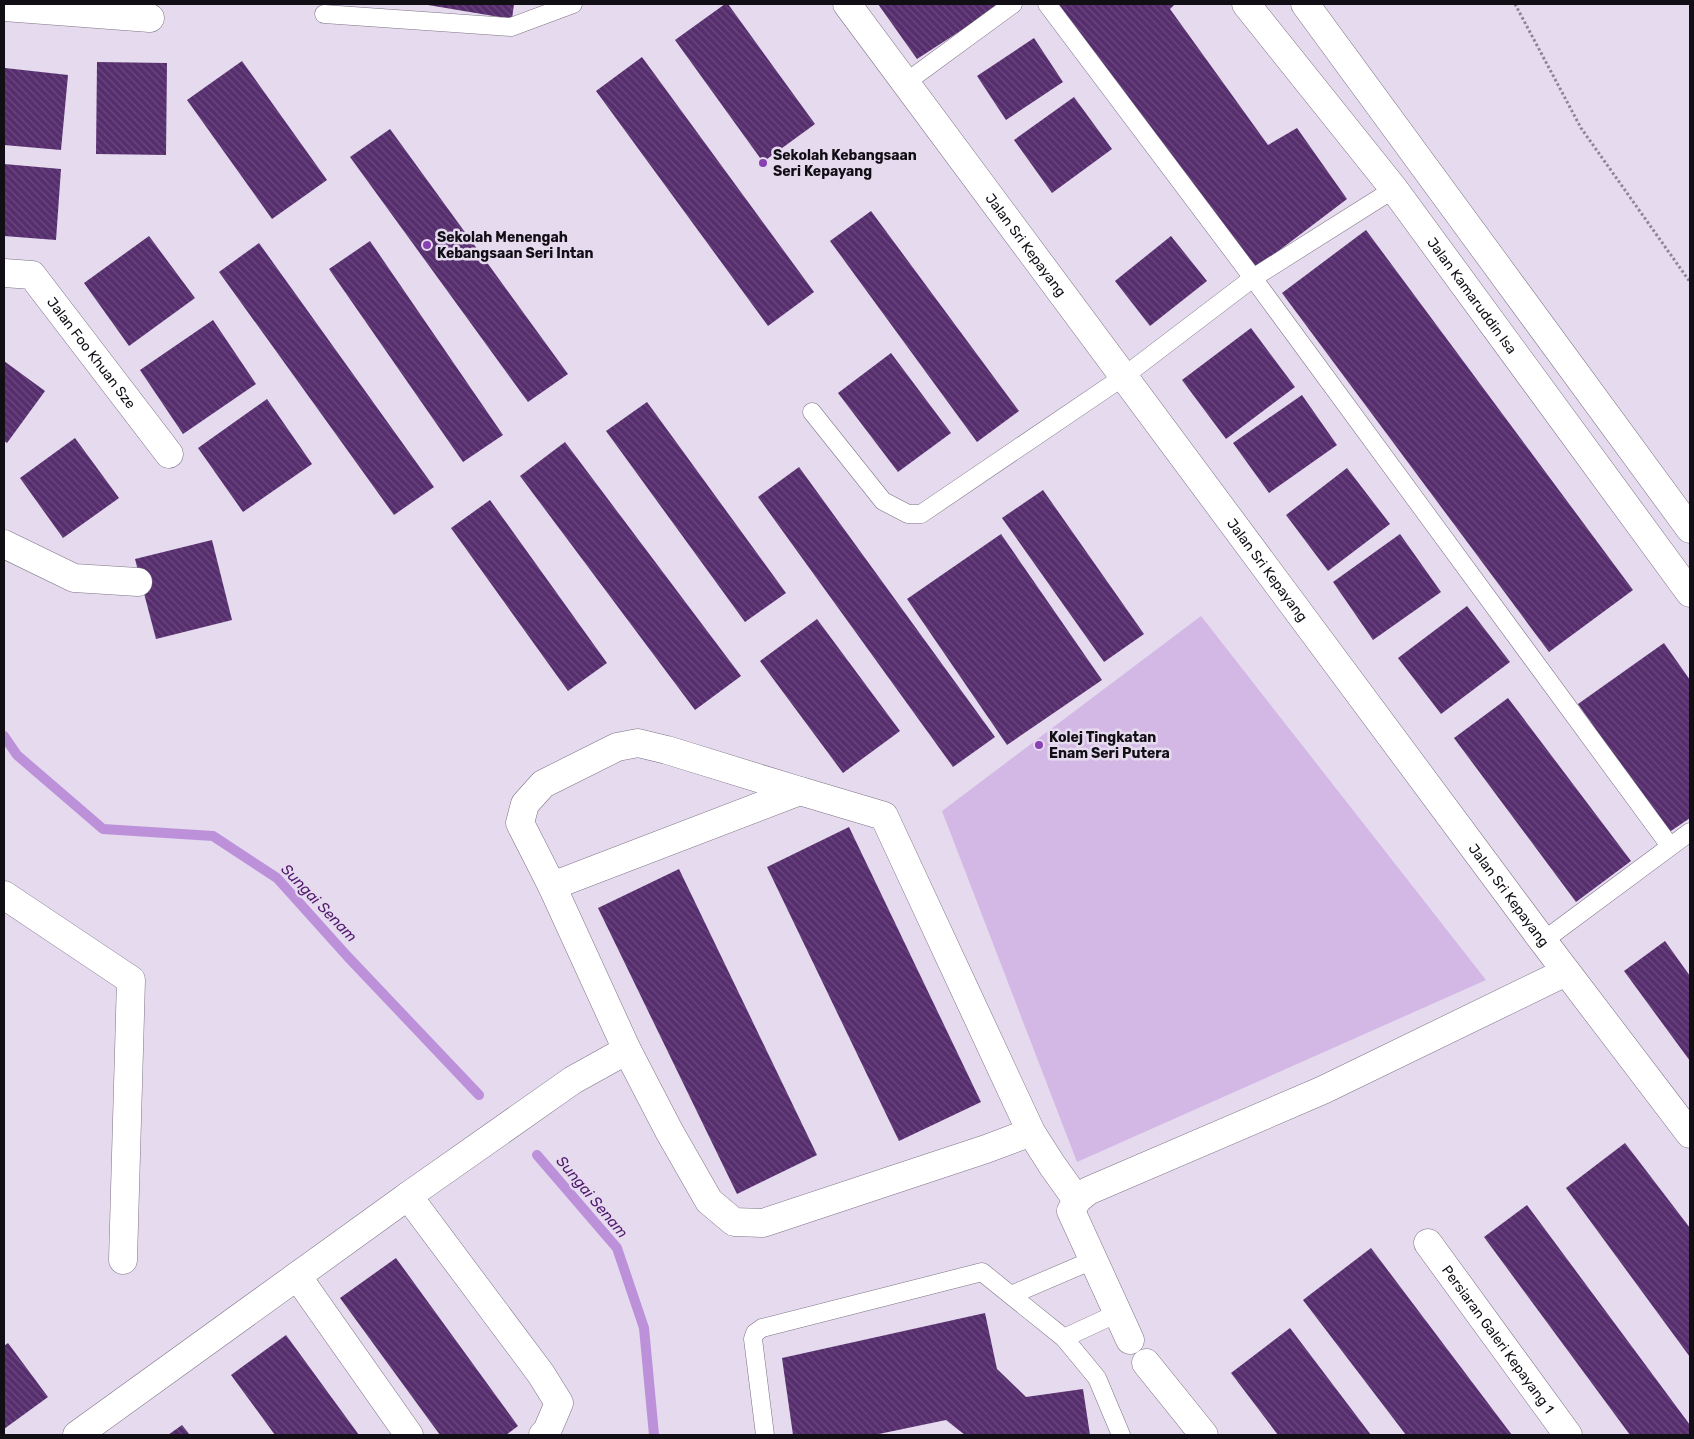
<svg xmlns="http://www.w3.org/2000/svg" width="1694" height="1439" font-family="Rubik,sans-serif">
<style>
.pitch{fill:#d3b8e6}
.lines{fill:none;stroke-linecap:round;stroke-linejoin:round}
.stream{stroke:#bc91d9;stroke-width:10}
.building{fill:url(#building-back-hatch)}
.lane-casing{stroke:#7e7386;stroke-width:19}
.street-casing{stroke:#7e7386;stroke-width:29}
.secondary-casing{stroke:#7e7386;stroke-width:29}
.path{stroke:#8d8594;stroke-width:3;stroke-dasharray:2.5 2.5;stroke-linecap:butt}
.lane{stroke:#fff;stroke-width:18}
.street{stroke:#fff;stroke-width:28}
.secondary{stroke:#fff;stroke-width:28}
.poi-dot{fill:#8940b3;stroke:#e5daee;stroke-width:2}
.labels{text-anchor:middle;stroke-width:5;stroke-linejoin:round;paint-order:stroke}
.poi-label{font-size:14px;font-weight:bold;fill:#120e15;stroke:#e5daee;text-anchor:start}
.street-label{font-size:14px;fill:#120e15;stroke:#e5daee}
.water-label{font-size:15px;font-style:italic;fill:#50186d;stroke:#e5daee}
</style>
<defs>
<pattern id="building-back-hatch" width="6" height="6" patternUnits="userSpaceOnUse" patternTransform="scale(1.25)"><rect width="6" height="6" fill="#562e6e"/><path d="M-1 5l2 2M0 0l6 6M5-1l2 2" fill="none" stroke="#6a497d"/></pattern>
</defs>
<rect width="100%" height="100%" fill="#e5daee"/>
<path class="pitch" d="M 1201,616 L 1486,980 L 1077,1162 L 942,811 Z"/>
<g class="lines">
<g class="stream">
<path d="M 4,736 L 17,755 L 103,829 L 213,836 L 277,878 L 348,957 L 479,1095"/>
<path d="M 537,1155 L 617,1248 L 644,1328 L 654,1435"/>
</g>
</g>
<g class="building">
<path d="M 422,4 L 514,4 L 512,19 Z"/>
<path d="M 725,4 L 728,4 L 815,124 L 763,162 L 675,40 Z"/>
<path d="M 878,4 L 1002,4 L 917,59 Z"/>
<path d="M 1056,4 L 1175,4 L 1170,9 L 1268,145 L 1297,128 L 1347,199 L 1252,271 Z"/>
<path d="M 1034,38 L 1063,82 L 1006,120 L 977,76 Z"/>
<path d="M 642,57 L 814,292 L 768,326 L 596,91 Z"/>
<path d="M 242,61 L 327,180 L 272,219 L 187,100 Z"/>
<path d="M 97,62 L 167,63 L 166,155 L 96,154 Z"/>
<path d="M 5,68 L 68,75 L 61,150 L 4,145 Z"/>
<path d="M 1074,97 L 1112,149 L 1052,193 L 1014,140 Z"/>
<path d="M 390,129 L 568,374 L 528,402 L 350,157 Z"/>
<path d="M 4,164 L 61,169 L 56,240 L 4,236 Z"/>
<path d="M 871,211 L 1019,411 L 977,442 L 830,241 Z"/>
<path d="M 1366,230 L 1633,590 L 1549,652 L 1282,293 Z"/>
<path d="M 149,236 L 195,298 L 129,346 L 84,283 Z"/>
<path d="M 1171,236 L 1207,281 L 1150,326 L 1115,281 Z"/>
<path d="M 370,241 L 503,435 L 463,462 L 329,269 Z"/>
<path d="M 259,243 L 434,487 L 394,515 L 219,272 Z"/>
<path d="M 213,320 L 256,384 L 183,434 L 140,370 Z"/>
<path d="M 1251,328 L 1295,387 L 1226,439 L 1182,380 Z"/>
<path d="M 891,353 L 951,433 L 898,472 L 838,393 Z"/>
<path d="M 4,361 L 45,391 L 7,443 L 4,441 Z"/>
<path d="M 1302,395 L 1337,445 L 1269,493 L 1233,443 Z"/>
<path d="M 267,399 L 312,464 L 243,512 L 198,448 Z"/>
<path d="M 647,402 L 786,593 L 745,622 L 606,431 Z"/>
<path d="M 75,438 L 119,498 L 63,538 L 20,478 Z"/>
<path d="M 565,442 L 741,676 L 695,710 L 520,476 Z"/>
<path d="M 799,467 L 995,737 L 953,767 L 758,497 Z"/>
<path d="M 1347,468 L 1390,524 L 1328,571 L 1286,515 Z"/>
<path d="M 1043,490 L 1144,634 L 1104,662 L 1002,518 Z"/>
<path d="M 490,500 L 607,663 L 568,691 L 451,528 Z"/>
<path d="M 1001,534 L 1102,680 L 1007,745 L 907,599 Z"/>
<path d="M 1400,534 L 1441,592 L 1373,640 L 1333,582 Z"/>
<path d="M 212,540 L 232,620 L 156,639 L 135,559 Z"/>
<path d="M 1467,606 L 1510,662 L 1441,714 L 1398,658 Z"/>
<path d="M 817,619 L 900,731 L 843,773 L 760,661 Z"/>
<path d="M 1664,643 L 1690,680 L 1690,818 L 1668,833 L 1578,704 Z"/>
<path d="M 1508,698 L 1631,861 L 1576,902 L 1454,738 Z"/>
<path d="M 849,827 L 981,1102 L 899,1141 L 767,867 Z"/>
<path d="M 679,869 L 817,1155 L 737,1194 L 598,908 Z"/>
<path d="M 1665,941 L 1690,976 L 1690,1061 L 1624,971 Z"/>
<path d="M 1625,1143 L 1690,1228 L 1690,1357 L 1566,1188 Z"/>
<path d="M 1527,1205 L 1690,1425 L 1690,1435 L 1630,1435 L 1484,1237 Z"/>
<path d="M 1371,1248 L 1512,1435 L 1406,1435 L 1303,1300 Z"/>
<path d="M 396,1258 L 518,1426 L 506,1435 L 440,1435 L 340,1298 Z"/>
<path d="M 985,1313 L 997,1369 L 1026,1397 L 1083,1389 L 1090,1435 L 965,1435 L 946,1420 L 874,1435 L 793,1435 L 782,1358 Z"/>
<path d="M 1290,1328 L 1371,1435 L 1278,1435 L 1231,1373 Z"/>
<path d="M 286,1335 L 359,1435 L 275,1435 L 231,1375 Z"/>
<path d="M 8,1343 L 48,1397 L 4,1429 L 4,1346 Z"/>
<path d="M 182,1425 L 190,1435 L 168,1435 Z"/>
</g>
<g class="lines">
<g class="lane-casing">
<g id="lane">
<path d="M 1047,4 L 1253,278 L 1670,846"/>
<path d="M 324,14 L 511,27 L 573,4"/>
<path d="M 905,83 L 1013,4"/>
<path d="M 812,412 L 883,501 L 908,514 L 921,514 L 1123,377 L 1253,278 L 1394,189"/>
<path d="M 1543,941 L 1690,832"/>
<path d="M 1011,1295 L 1093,1260"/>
<path d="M 1064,1338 L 1118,1313"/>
<path d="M 765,1435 L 753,1339 L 755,1333 L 762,1328 L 982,1272 L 1064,1338 L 1097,1378 L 1121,1435"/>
</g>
</g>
<g class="street-casing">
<g id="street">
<path id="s1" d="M 847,4 L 1543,941 L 1690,1134"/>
<path d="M 4,7 L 150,18"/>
<path id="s2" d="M 4,273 L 32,275 L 169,454"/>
<path d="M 4,544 L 74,578 L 138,582"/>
<path d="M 552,886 L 520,823 L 525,804 L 543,784 L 617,747 L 638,743 L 667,750 L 800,791"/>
<path d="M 4,895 L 131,980 L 123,1260"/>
<path d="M 1031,1132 L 986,1149 L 763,1223 L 734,1222 L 709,1201 L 669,1131 L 627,1050 L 552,886 L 800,791 L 884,816 L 1031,1132 L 1052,1165 L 1077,1200"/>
<path d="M 408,1196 L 573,1080 L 627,1050"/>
<path id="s3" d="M 1428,1243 L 1568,1435"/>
<path d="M 297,1276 L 409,1435"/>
<path d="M 1130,1340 L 1071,1211 L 1077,1200 L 1088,1191 L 1323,1090 L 1566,972"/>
<path d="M 1146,1363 L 1204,1435"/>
<path d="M 77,1435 L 408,1196 L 541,1374 L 559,1403 L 547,1431 L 543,1435"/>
</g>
</g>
<g class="secondary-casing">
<g id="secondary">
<path id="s4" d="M 1246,4 L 1394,189 L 1690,593"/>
<path d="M 1305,4 L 1690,529"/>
</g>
</g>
<path class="path" d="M 1515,4 L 1581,128 L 1690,282"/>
<use href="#lane" class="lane"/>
<use href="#street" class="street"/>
<use href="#secondary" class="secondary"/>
</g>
<g class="poi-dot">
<circle cx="763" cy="163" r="5"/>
<circle cx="427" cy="245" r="5"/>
<circle cx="1039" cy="745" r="5"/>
</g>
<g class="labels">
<g class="poi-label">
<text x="773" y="160">Sekolah Kebangsaan<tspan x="773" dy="16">Seri Kepayang</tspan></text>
<text x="437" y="242">Sekolah Menengah<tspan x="437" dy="16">Kebangsaan Seri Intan</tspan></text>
<text x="1049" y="742">Kolej Tingkatan<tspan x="1049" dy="16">Enam Seri Putera</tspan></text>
</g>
<g class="street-label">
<text dy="5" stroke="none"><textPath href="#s1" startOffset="300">Jalan Sri Kepayang</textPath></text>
<text dy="5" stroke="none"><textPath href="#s4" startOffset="369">Jalan Kamaruddin Isa</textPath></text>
<text dy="5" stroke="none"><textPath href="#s2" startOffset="126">Jalan Foo Khuan Sze</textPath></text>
<text dy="5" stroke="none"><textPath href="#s1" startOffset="705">Jalan Sri Kepayang</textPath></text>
<text dy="5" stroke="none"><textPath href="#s1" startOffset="1110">Jalan Sri Kepayang</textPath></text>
<text dy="5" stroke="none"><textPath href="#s3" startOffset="119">Persiaran Galeri Kepayang 1</textPath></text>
</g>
<g class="water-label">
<text transform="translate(319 903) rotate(46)" y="5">Sungai Senam</text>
<text transform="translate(592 1197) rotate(50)" y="5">Sungai Senam</text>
</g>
</g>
<rect width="1694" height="1439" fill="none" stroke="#120e15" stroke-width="10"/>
</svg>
